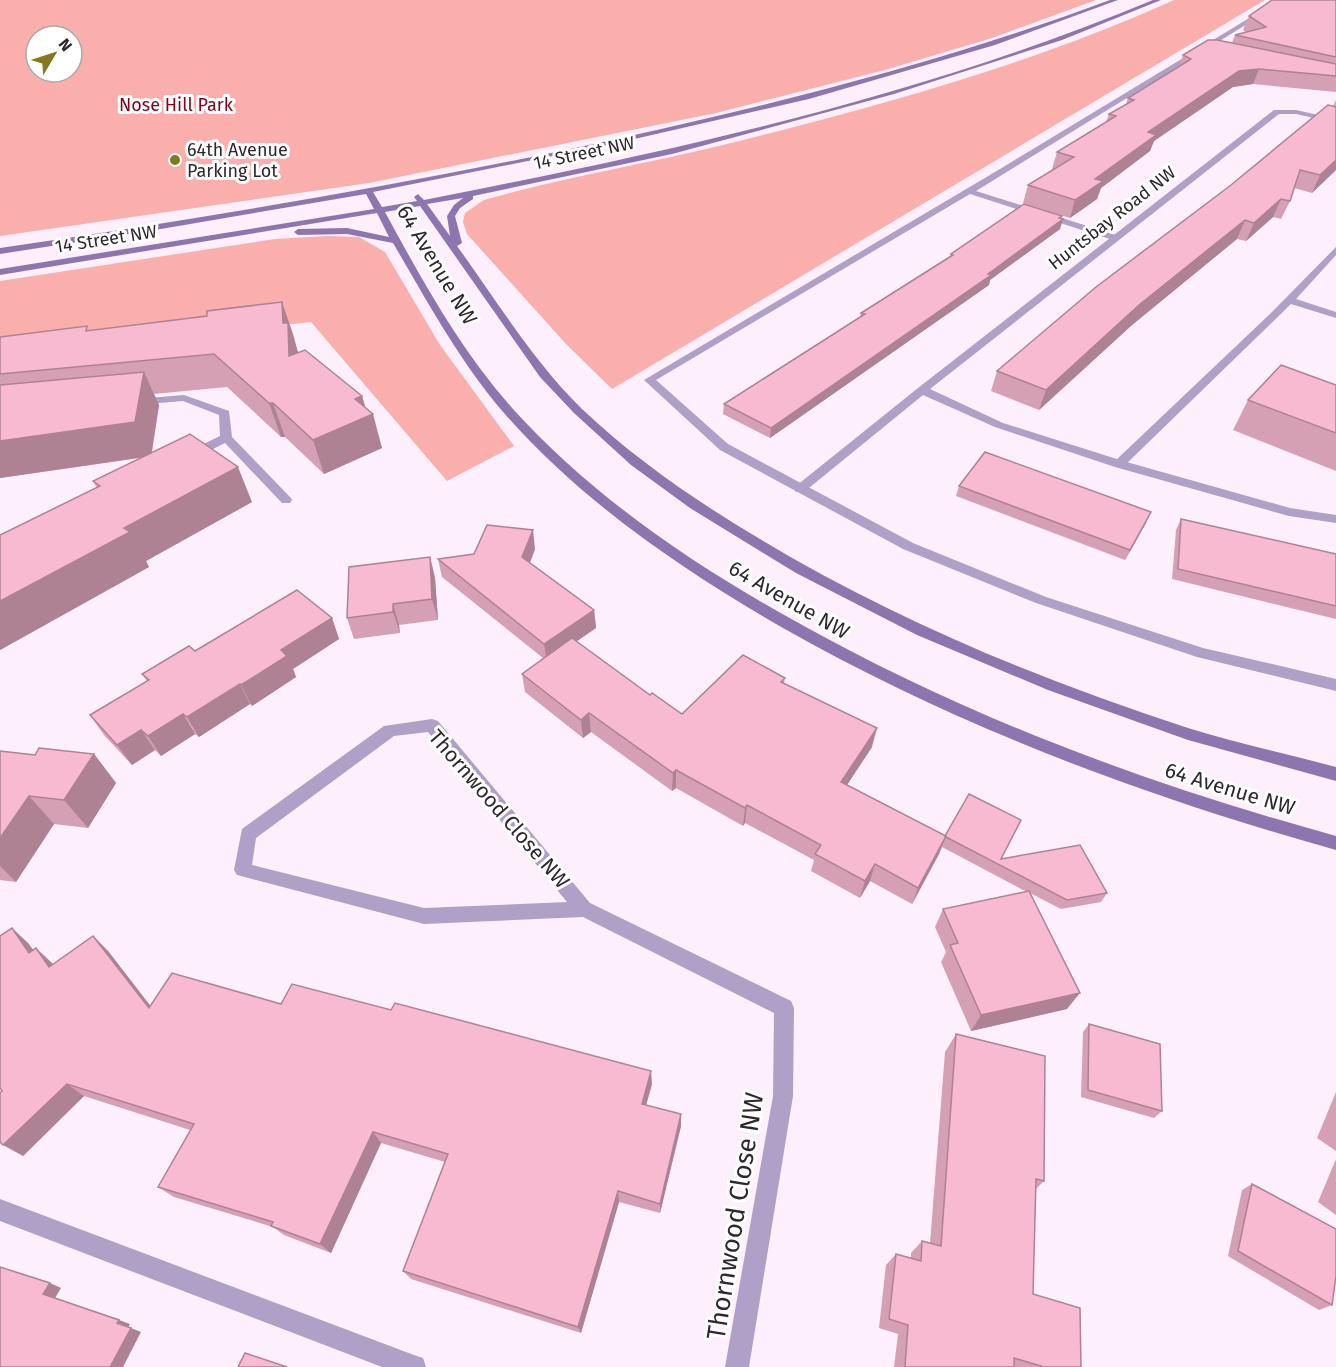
<svg xmlns="http://www.w3.org/2000/svg" width="1336" height="1367" font-family="'Fira Sans',sans-serif">
<style>
.green{fill:#faafad;fill-rule:evenodd}
.lines{fill:none;stroke-linecap:round;stroke-linejoin:round}
.service{fill:#afa0c7;fill-rule:evenodd}
.minor{fill:#afa0c7;fill-rule:evenodd}
.secondary{fill:#8d76af;fill-rule:evenodd}
.wall{fill:#d5a0b4}
.shaded-wall{fill:#ae8292}
.building{fill:#f8bad1;stroke:#ae8292;stroke-width:1.5}
.poi-dot{fill:#88781d;stroke:#fff;stroke-width:2}
.labels{text-anchor:middle;stroke-width:6;stroke-linejoin:round;paint-order:stroke}
.far-park-label{font-size:18px;fill:#87001c;stroke:#fff}
.far-poi-label{font-size:18px;fill:#2f282e;stroke:#fff;text-anchor:start}
.far-street-label{font-size:18px;fill:#2f282e;stroke:#fff}
.street-label{font-size:21px;fill:#2f282e;stroke:#fff}
.near-street-label{font-size:26px;fill:#2f282e;stroke:#fff}
</style>
<rect width="100%" height="100%" fill="#feeffd"/>
<g class="green">
<path d="M 0,0 L 1096,0 L 992,38 L 885,70 L 716,113 L 369,183 L 0,236 ZM 36,36 L 72,36 L 72,72 L 36,72 Z"/>
<path d="M 1174,0 L 1265,0 L 612,389 L 566,344 L 467,234 L 463,222 L 465,213 L 484,200 C 562,178 644,164 723,145 C 876,107 1030,65 1174,0 Z"/>
<path d="M 327,236 L 359,237 L 385,252 L 440,345 L 514,446 L 447,481 L 311,322 L 0,357 L 0,281 L 275,239 Z"/>
</g>
<g class="lines">
<g class="service">
<path d="M 1279,0 L 1286,0 L 976,191 L 1119,236 L 1119,240 L 1113,240 L 970,194 L 656,380 L 728,444 L 913,543 L 1046,597 L 1203,648 L 1336,679 L 1336,691 L 1197,657 L 1036,603 L 903,549 L 720,450 L 644,380 L 1005,166 Z"/>
<path d="M 1336,247 L 1336,255 L 1296,299 L 1336,312 L 1336,318 L 1291,304 L 1123,467 L 1115,467 L 1115,461 L 1272,312 Z"/>
<path d="M 0,1199 L 414,1355 L 423,1358 L 426,1367 L 382,1367 L 0,1221 Z"/>
</g>
<g class="minor">
<path d="M 1274,110 L 1296,110 L 1336,119 L 1336,123 L 1296,114 L 1279,114 L 930,389 L 1003,423 L 1123,461 L 1290,508 L 1336,515 L 1336,523 L 1289,516 L 1115,467 L 995,427 L 923,395 L 804,492 L 796,492 L 794,489 L 796,486 L 918,388 Z"/>
<path d="M 184,395 L 229,411 L 232,437 L 290,497 L 292,500 L 290,503 L 282,503 L 225,443 L 195,458 L 187,458 L 187,452 L 220,436 L 219,415 L 183,401 L 136,405 L 130,402 L 136,399 Z"/>
<path d="M 432,719 L 438,721 L 590,903 L 791,1001 L 794,1008 L 793,1096 L 749,1367 L 725,1367 L 773,1096 L 774,1013 L 583,917 L 424,924 L 237,875 L 234,870 L 242,829 L 384,726 ZM 428,732 L 567,902 L 424,908 L 252,865 L 256,838 L 394,736 Z"/>
</g>
<path class="secondary" d="M 1110,0 L 1118,0 L 995,45 L 809,99 L 617,143 L 373,192 L 382,207 L 417,201 L 414,197 L 418,194 L 424,200 L 449,195 C 688,148 928,94 1153,0 L 1161,0 L 1062,40 L 894,94 L 672,154 L 473,196 L 473,199 L 460,208 L 455,216 L 462,243 L 457,246 C 497,301 533,361 582,409 C 636,460 696,501 760,539 C 893,619 1040,680 1188,728 C 1237,743 1287,754 1336,767 L 1336,781 L 1188,740 L 1048,690 L 917,635 L 796,573 L 690,508 L 631,465 L 574,413 L 540,377 L 420,206 L 385,212 C 422,280 461,351 513,409 C 593,497 692,564 795,621 C 966,717 1147,784 1336,836 L 1336,850 C 1143,796 958,727 783,628 C 681,569 582,502 504,413 C 460,362 427,301 393,243 L 347,234 L 298,235 L 294,232 L 298,229 L 347,228 L 389,237 L 377,213 L 0,275 L 0,269 L 374,209 L 366,194 L 155,230 L 0,254 L 0,248 C 193,220 384,188 575,148 C 757,109 936,65 1110,0 ZM 463,198 L 454,205 L 447,216 L 450,236 L 427,204 Z"/>
</g>
<g class="wall">
<path d="M 1336,0 L 1336,92 L 1253,84 L 1233,87 L 1154,141 L 1150,151 L 1101,188 L 1097,199 L 1070,218 L 1023,203 L 1028,185 L 1053,170 L 1052,169 L 1057,152 L 1106,122 L 1109,114 L 1126,104 L 1128,98 L 1179,67 L 1183,55 L 1232,43 L 1235,35 L 1246,32 L 1243,30 L 1249,16 Z"/>
<path d="M 1336,100 L 1336,170 L 1312,193 L 1294,188 L 1290,201 L 1281,219 L 1273,217 L 1246,241 L 1237,239 L 1132,325 L 1039,410 L 991,391 L 997,371 L 1231,185 L 1333,106 Z"/>
<path d="M 1062,219 L 1060,229 L 990,280 L 989,285 L 770,438 L 723,414 L 724,404 L 860,317 L 861,313 L 950,256 L 951,254 Z"/>
<path d="M 282,302 L 298,353 L 362,396 L 365,407 L 382,448 L 324,474 L 285,437 L 281,437 L 227,387 L 154,394 L 159,405 L 152,452 L 252,502 L 146,561 L 149,567 L 0,650 L 0,535 L 97,488 L 93,481 L 140,458 L 0,478 L 0,337 L 89,331 L 207,316 Z"/>
<path d="M 1336,385 L 1336,471 L 1233,430 L 1248,400 Z"/>
<path d="M 959,486 L 1146,523 L 1125,560 L 956,496 Z"/>
<path d="M 1181,519 L 1336,554 L 1336,619 L 1172,579 L 1176,530 Z"/>
<path d="M 535,549 L 530,563 L 594,610 L 596,628 L 576,641 L 650,695 L 682,714 L 785,678 L 784,683 L 872,747 L 847,785 L 945,836 L 1001,859 L 1107,893 L 1101,902 L 1061,909 L 1030,893 L 1067,1009 L 971,1031 L 941,962 L 946,952 L 935,927 L 943,909 L 1027,892 L 942,847 L 939,854 L 912,904 L 870,881 L 860,898 L 811,871 L 814,860 L 745,823 L 743,826 L 676,788 L 672,791 L 591,732 L 583,738 L 525,692 L 522,674 L 543,658 L 442,577 L 438,559 Z"/>
<path d="M 430,557 L 435,578 L 438,620 L 399,625 L 400,633 L 354,639 L 347,618 Z"/>
<path d="M 332,618 L 339,639 L 293,669 L 296,677 L 252,706 L 250,704 L 199,737 L 195,734 L 161,756 L 155,750 L 132,765 L 104,735 L 90,715 L 147,681 L 142,674 L 195,651 Z"/>
<path d="M 0,751 L 35,755 L 94,754 L 116,783 L 88,828 L 54,824 L 16,882 L 0,880 Z"/>
<path d="M 93,936 L 108,951 L 150,1006 L 281,1004 L 652,1084 L 646,1105 L 681,1126 L 660,1213 L 619,1202 L 581,1333 L 411,1279 L 403,1271 L 445,1162 L 381,1143 L 331,1253 L 284,1235 L 273,1227 L 174,1197 L 158,1187 L 190,1130 L 84,1096 L 23,1156 L 2,1091 L 28,943 L 33,950 L 53,964 Z"/>
<path d="M 1089,1024 L 1162,1111 L 1154,1118 L 1081,1097 L 1083,1032 Z"/>
<path d="M 956,1034 L 1044,1181 L 1036,1189 L 1033,1294 L 1081,1367 L 894,1367 L 898,1334 L 879,1328 L 886,1265 L 896,1254 L 911,1258 L 911,1253 L 922,1241 L 930,1243 L 945,1052 Z"/>
<path d="M 1336,1092 L 1336,1151 L 1317,1138 Z"/>
<path d="M 1336,1159 L 1336,1215 L 1318,1202 Z"/>
<path d="M 1252,1184 L 1332,1305 L 1319,1310 L 1228,1256 L 1242,1190 Z"/>
</g>
<g class="shaded-wall">
<path d="M 1259,69 L 1253,84 L 1233,87 L 1154,141 L 1150,151 L 1101,188 L 1097,199 L 1070,218 L 1075,200 L 1095,179 L 1148,132 L 1239,71 Z"/>
<path d="M 1336,160 L 1336,170 L 1312,193 L 1320,175 Z"/>
<path d="M 1281,199 L 1273,217 L 1246,241 L 1254,223 Z"/>
<path d="M 1062,216 L 1061,221 L 1063,219 L 1060,229 L 990,280 L 989,285 L 770,438 L 771,428 L 988,274 Z"/>
<path d="M 1245,220 L 1237,239 L 1132,325 L 1039,410 L 1046,390 L 1139,305 Z"/>
<path d="M 282,302 L 293,334 L 299,356 L 289,356 L 283,323 Z"/>
<path d="M 144,372 L 159,405 L 151,456 L 0,478 L 0,441 Z"/>
<path d="M 362,396 L 368,416 L 373,414 L 382,448 L 324,474 L 313,440 L 355,399 Z"/>
<path d="M 269,403 L 273,403 L 285,437 L 281,437 Z"/>
<path d="M 238,467 L 252,502 L 146,561 L 149,567 L 0,650 L 0,601 L 124,528 Z"/>
<path d="M 1151,512 L 1146,523 L 1125,560 L 1130,550 Z"/>
<path d="M 533,530 L 535,549 L 525,575 L 522,557 Z"/>
<path d="M 430,557 L 435,578 L 438,620 L 432,599 Z"/>
<path d="M 393,604 L 399,625 L 400,633 L 393,612 Z"/>
<path d="M 594,610 L 596,628 L 547,662 L 544,644 Z"/>
<path d="M 332,618 L 339,639 L 293,669 L 296,677 L 252,706 L 241,685 L 281,650 Z"/>
<path d="M 240,684 L 250,704 L 199,737 L 187,717 Z"/>
<path d="M 589,713 L 591,732 L 583,738 L 581,720 Z"/>
<path d="M 183,714 L 195,734 L 161,756 L 148,736 Z"/>
<path d="M 877,728 L 872,747 L 837,800 L 841,782 Z"/>
<path d="M 141,730 L 155,750 L 132,765 L 117,745 Z"/>
<path d="M 94,754 L 116,783 L 88,828 L 64,800 Z"/>
<path d="M 676,770 L 676,788 L 672,791 L 673,773 Z"/>
<path d="M 29,796 L 54,824 L 16,882 L 0,866 L 0,838 Z"/>
<path d="M 747,805 L 745,823 L 743,826 L 745,808 Z"/>
<path d="M 946,836 L 939,854 L 912,904 L 918,888 Z"/>
<path d="M 875,864 L 870,881 L 860,898 L 865,881 Z"/>
<path d="M 12,928 L 28,943 L 46,967 L 29,953 Z"/>
<path d="M 93,936 L 108,951 L 163,1022 L 149,1008 Z"/>
<path d="M 36,948 L 52,963 L 65,981 L 49,967 Z"/>
<path d="M 1080,993 L 1067,1009 L 971,1031 L 981,1015 Z"/>
<path d="M 651,1071 L 652,1084 L 643,1116 L 642,1104 Z"/>
<path d="M 67,1084 L 84,1096 L 23,1156 L 3,1145 Z"/>
<path d="M 681,1114 L 681,1126 L 660,1213 L 660,1204 Z"/>
<path d="M 373,1132 L 381,1143 L 331,1253 L 320,1244 Z"/>
<path d="M 618,1191 L 619,1202 L 581,1333 L 578,1327 Z"/>
<path d="M 50,1283 L 61,1288 L 55,1298 L 43,1294 Z"/>
<path d="M 119,1320 L 130,1324 L 128,1327 L 117,1323 Z"/>
<path d="M 131,1328 L 141,1332 L 123,1367 L 110,1367 Z"/>
</g>
<g class="building">
<path d="M 1272,0 L 1336,0 L 1336,57 L 1235,35 L 1266,27 L 1249,16 Z"/>
<path d="M 1208,40 L 1217,40 L 1336,64 L 1336,76 L 1259,69 L 1239,71 L 1148,132 L 1156,135 L 1095,179 L 1103,181 L 1075,200 L 1028,185 L 1074,157 L 1057,152 L 1116,116 L 1109,114 L 1134,100 L 1128,98 L 1191,59 L 1183,55 Z"/>
<path d="M 1328,105 L 1336,107 L 1336,160 L 1320,175 L 1300,170 L 1290,201 L 1281,199 L 1254,223 L 1245,220 L 1139,305 L 1046,390 L 997,371 L 1096,287 L 1231,185 Z"/>
<path d="M 1024,204 L 1062,216 L 1059,218 L 1063,219 L 988,274 L 991,275 L 771,428 L 724,404 L 865,314 L 861,313 L 953,255 L 951,254 Z"/>
<path d="M 282,302 L 283,323 L 288,323 L 289,356 L 305,350 L 362,396 L 355,399 L 373,414 L 313,440 L 273,403 L 269,403 L 214,354 L 0,374 L 0,337 L 87,326 L 86,331 L 207,316 L 207,311 Z"/>
<path d="M 1281,365 L 1336,385 L 1336,433 L 1248,400 Z"/>
<path d="M 144,372 L 135,422 L 0,441 L 0,385 Z"/>
<path d="M 190,434 L 238,467 L 124,528 L 130,532 L 0,601 L 0,535 L 100,486 L 93,481 Z"/>
<path d="M 985,452 L 1151,512 L 1130,550 L 959,486 Z"/>
<path d="M 1181,519 L 1336,554 L 1336,606 L 1178,569 Z"/>
<path d="M 487,525 L 533,530 L 522,557 L 594,610 L 544,644 L 438,559 L 474,554 Z"/>
<path d="M 430,557 L 432,599 L 393,604 L 393,612 L 347,618 L 349,567 Z"/>
<path d="M 297,590 L 332,618 L 281,650 L 287,656 L 241,685 L 240,684 L 187,717 L 183,714 L 148,736 L 141,730 L 117,745 L 90,715 L 149,680 L 142,674 L 189,646 L 195,651 Z"/>
<path d="M 572,638 L 650,695 L 652,693 L 682,714 L 743,655 L 785,678 L 781,682 L 877,728 L 841,782 L 946,836 L 918,888 L 875,864 L 865,881 L 815,854 L 821,845 L 747,805 L 745,808 L 676,770 L 673,773 L 589,713 L 581,720 L 522,674 Z"/>
<path d="M 39,748 L 94,754 L 64,800 L 29,796 L 0,838 L 0,751 L 35,755 Z"/>
<path d="M 969,794 L 1021,820 L 1001,859 L 1080,845 L 1107,893 L 1067,900 L 946,837 L 946,836 L 945,836 Z"/>
<path d="M 1029,891 L 1080,993 L 981,1015 L 950,945 L 958,943 L 943,909 Z"/>
<path d="M 12,928 L 29,953 L 36,948 L 49,967 L 93,936 L 149,1008 L 172,973 L 281,1004 L 292,984 L 391,1010 L 395,1003 L 651,1071 L 642,1104 L 681,1114 L 660,1204 L 618,1191 L 578,1327 L 403,1271 L 448,1154 L 373,1132 L 320,1244 L 271,1226 L 273,1222 L 158,1187 L 194,1124 L 67,1084 L 3,1145 L 0,1142 L 0,1093 L 2,1091 L 0,1088 L 0,936 Z"/>
<path d="M 1089,1024 L 1160,1044 L 1162,1111 L 1088,1090 Z"/>
<path d="M 956,1034 L 1045,1056 L 1044,1181 L 1036,1179 L 1033,1294 L 1080,1308 L 1081,1367 L 1044,1367 L 1014,1358 L 1014,1367 L 905,1367 L 908,1325 L 889,1319 L 896,1254 L 921,1261 L 922,1241 L 941,1246 Z"/>
<path d="M 1252,1184 L 1336,1229 L 1336,1276 L 1332,1305 L 1238,1251 Z"/>
<path d="M 0,1267 L 50,1283 L 43,1294 L 119,1320 L 117,1323 L 131,1328 L 110,1367 L 0,1367 Z"/>
<path d="M 245,1353 L 287,1367 L 238,1367 Z"/>
</g>
<circle class="poi-dot" cx="175" cy="160" r="6"/>
<g class="labels">
<g class="far-park-label">
<text x="176" y="111">Nose Hill Park</text>
</g>
<g class="far-poi-label">
<text x="187" y="156">64th Avenue<tspan x="187" dy="21">Parking Lot</tspan></text>
</g>
<g class="far-street-label">
<text transform="translate(584 153) rotate(-12)" y="6">14 Street NW</text>
<text transform="translate(1112 218) rotate(-38)" y="6">Huntsbay Road NW</text>
<text transform="translate(106 239) rotate(-9)" y="6">14 Street NW</text>
</g>
<g class="street-label">
<text transform="translate(437 265) rotate(59)" y="7">64 Avenue NW</text>
<text transform="translate(789 600) rotate(30)" y="7">64 Avenue NW</text>
<text transform="translate(1230 789) rotate(17)" y="7">64 Avenue NW</text>
<text transform="translate(499 809) rotate(49)" y="7">Thornwood Close NW</text>
</g>
<g class="near-street-label">
<text transform="translate(735 1216) rotate(-81)" y="9">Thornwood Close NW</text>
</g>
</g>
<g transform="translate(54 54) rotate(51)"><circle r="28" fill="#ffffff" stroke="#aca9ab" stroke-width="1.5"/>
<path d="M0-4.5L10 22L0 15L-10 22Z" fill="#88781d"/>
<text y="-9" font-size="16" font-weight="bold" text-anchor="middle" fill="#2f282e">N</text>
</g>
</svg>
